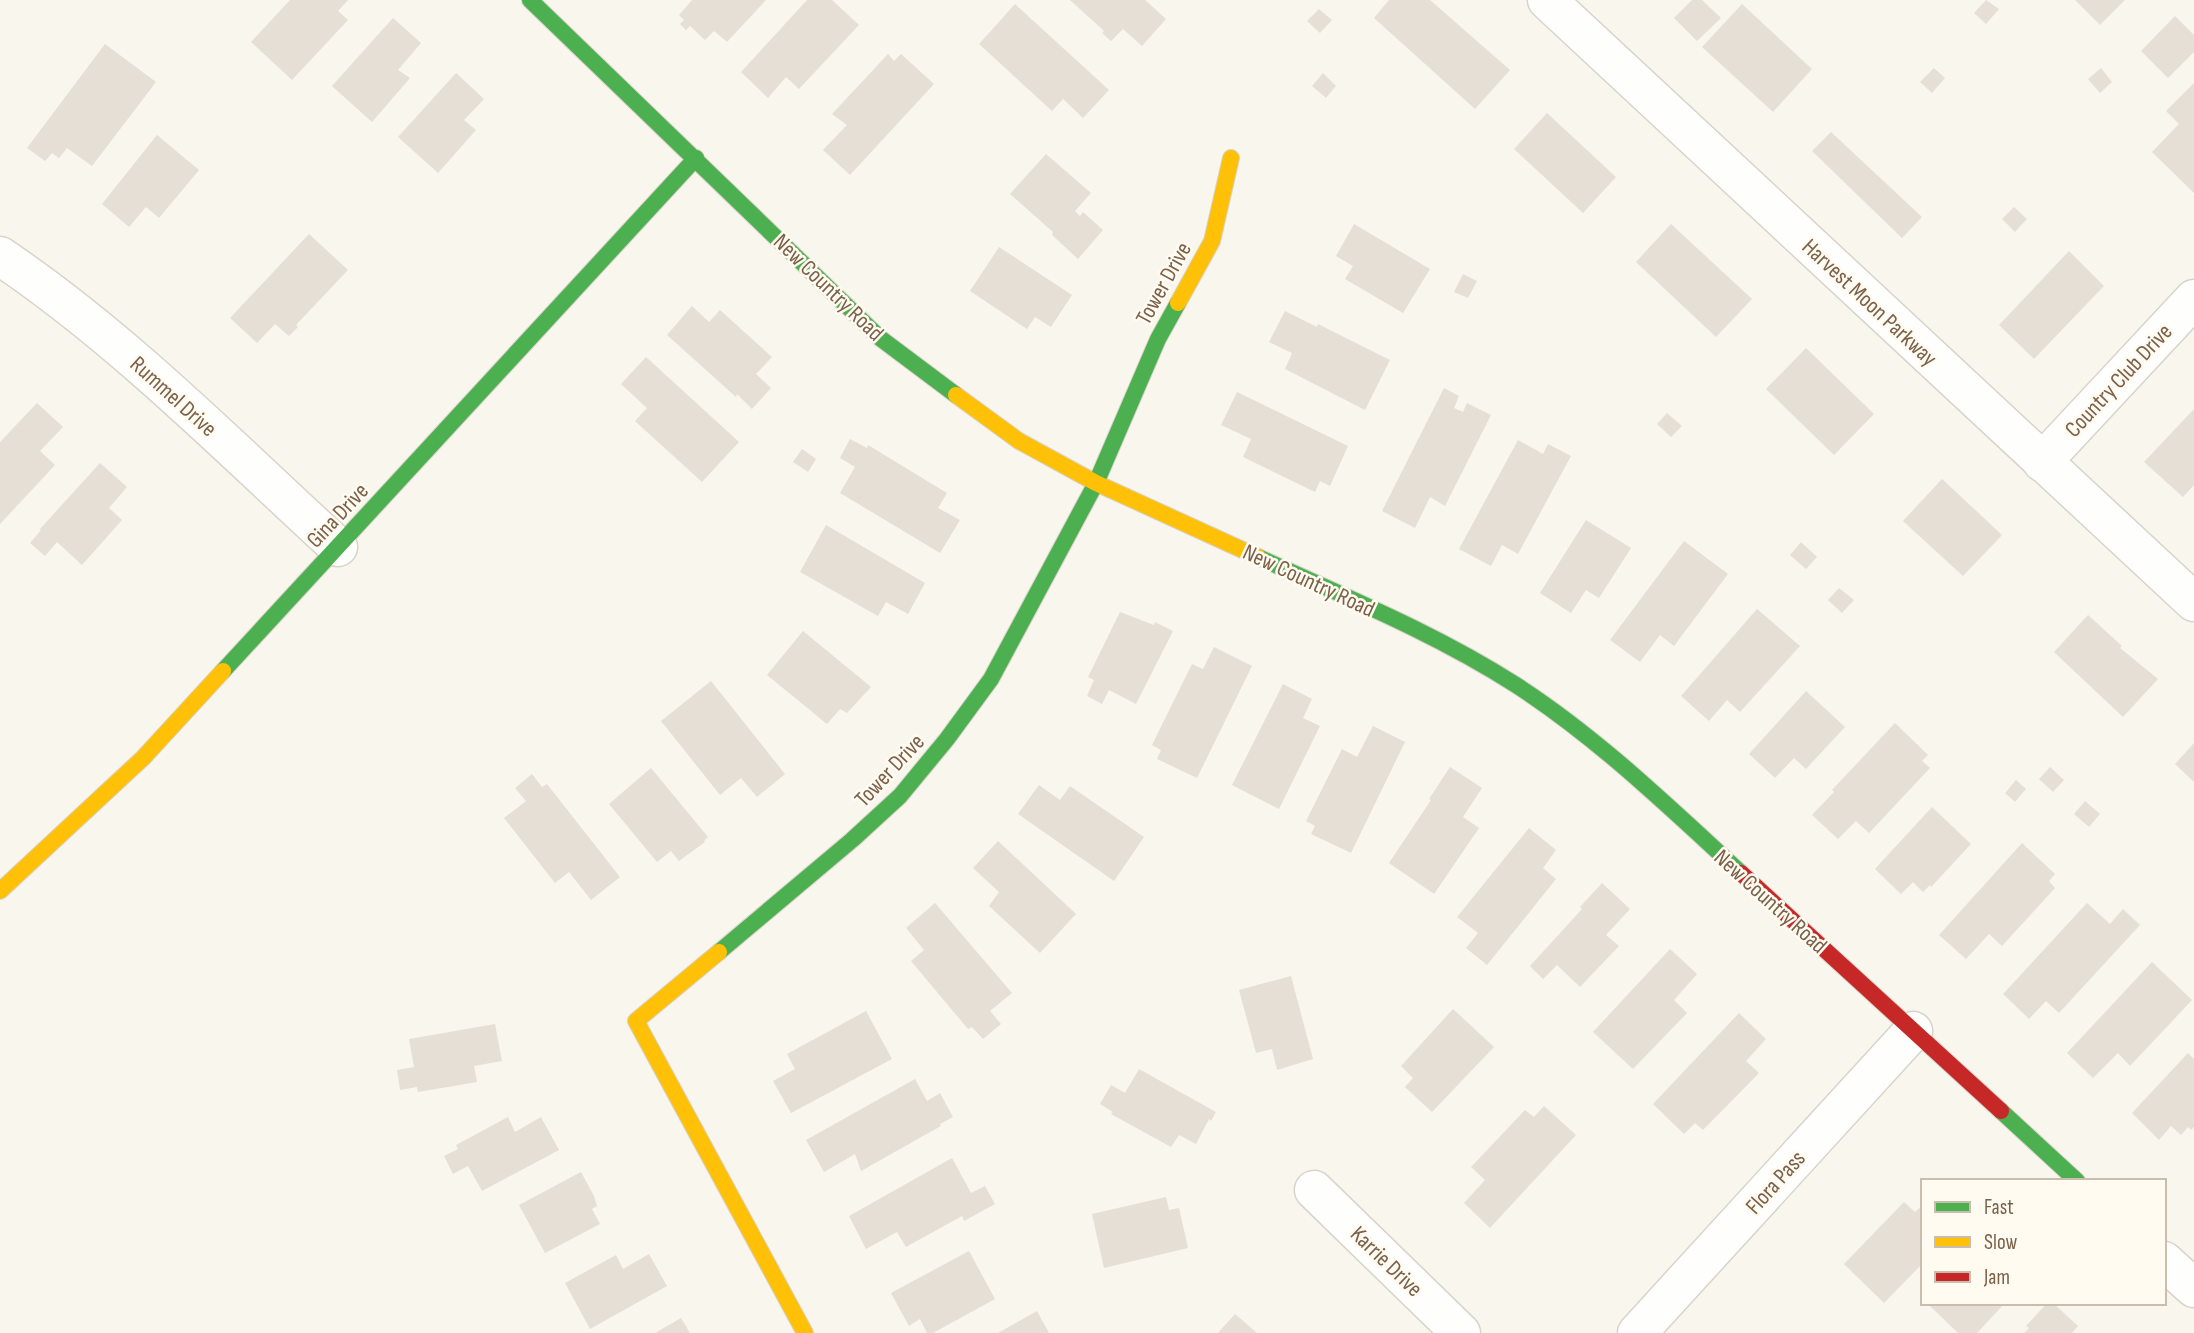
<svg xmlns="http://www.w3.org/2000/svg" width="2194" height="1333" font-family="'Sofia Sans Condensed',sans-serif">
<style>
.building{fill:#e6dfd5}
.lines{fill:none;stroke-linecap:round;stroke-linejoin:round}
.street-casing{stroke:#d9d3cc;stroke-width:41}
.fast-casing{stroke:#d8d2c9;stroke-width:18}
.slow-casing{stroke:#d8d2c9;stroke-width:18}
.jam-casing{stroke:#d8d2c9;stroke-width:18}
.street{stroke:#fefefc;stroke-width:38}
.fast{stroke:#4caf50;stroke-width:16}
.slow{stroke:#ffc107;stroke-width:16}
.jam{stroke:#c62828;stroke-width:16}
.labels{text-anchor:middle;stroke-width:5;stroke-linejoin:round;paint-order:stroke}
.street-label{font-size:23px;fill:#7b604a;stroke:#fffbf1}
</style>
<rect width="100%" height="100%" fill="#f9f6ee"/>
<g class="building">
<path d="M 290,0 L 348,0 L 338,11 L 348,20 L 292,80 L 251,42 Z"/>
<path d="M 692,0 L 766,0 L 727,42 L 714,31 L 705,40 L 690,26 L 686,30 L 680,24 L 684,20 L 679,15 Z"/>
<path d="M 807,0 L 832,0 L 859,25 L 799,89 L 786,77 L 768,98 L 741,72 Z"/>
<path d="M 1070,0 L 1145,0 L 1166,19 L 1142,46 L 1123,29 L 1111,41 L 1102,33 L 1104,31 Z"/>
<path d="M 1389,0 L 1430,0 L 1510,70 L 1475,109 L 1374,18 Z"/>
<path d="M 1692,0 L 1702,0 L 1721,18 L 1697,41 L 1674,18 Z"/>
<path d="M 1986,0 L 1999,9 L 1986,24 L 1974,13 Z"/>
<path d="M 2075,0 L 2125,0 L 2100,25 Z"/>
<path d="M 1015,4 L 1109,90 L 1083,118 L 1063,99 L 1052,111 L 979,44 Z"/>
<path d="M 1742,4 L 1812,69 L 1773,112 L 1702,47 Z"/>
<path d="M 1319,9 L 1332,20 L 1320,33 L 1307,21 Z"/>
<path d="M 2175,16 L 2194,35 L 2194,52 L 2168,78 L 2141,51 Z"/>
<path d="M 393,18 L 421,43 L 398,70 L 410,78 L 372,122 L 332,86 Z"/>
<path d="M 105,44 L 156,82 L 92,166 L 67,148 L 59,158 L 52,153 L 45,161 L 27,148 Z"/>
<path d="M 888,54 L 894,61 L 901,54 L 934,84 L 850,175 L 823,150 L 847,125 L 832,114 Z"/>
<path d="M 1934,68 L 1945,78 L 1932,93 L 1920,82 Z"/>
<path d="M 2101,68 L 2112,82 L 2100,93 L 2088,79 Z"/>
<path d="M 456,73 L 484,99 L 464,120 L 476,130 L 438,173 L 398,137 Z"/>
<path d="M 1323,73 L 1336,86 L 1326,98 L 1312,86 Z"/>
<path d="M 2194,83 L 2194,193 L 2152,152 L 2179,124 L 2166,111 Z"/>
<path d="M 1547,113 L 1616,177 L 1583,213 L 1514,149 Z"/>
<path d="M 1831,132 L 1922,217 L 1902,238 L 1812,151 Z"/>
<path d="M 157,135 L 199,170 L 159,218 L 146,207 L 129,227 L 102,204 Z"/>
<path d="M 1046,154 L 1091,193 L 1075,211 L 1080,216 L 1083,212 L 1103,230 L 1078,259 L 1052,235 L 1053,232 L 1010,194 Z"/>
<path d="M 2014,207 L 2027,219 L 2015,232 L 2002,219 Z"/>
<path d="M 1354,224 L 1430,269 L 1403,313 L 1345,279 L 1353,266 L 1336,256 Z"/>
<path d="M 1671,224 L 1752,299 L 1716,337 L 1636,262 Z"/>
<path d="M 309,234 L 348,270 L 296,325 L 298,327 L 289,336 L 275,324 L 257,343 L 230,318 Z"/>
<path d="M 999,247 L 1072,295 L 1051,327 L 1035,317 L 1027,329 L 970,291 Z"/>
<path d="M 2069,251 L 2104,286 L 2034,359 L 1999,325 Z"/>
<path d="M 1463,274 L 1477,281 L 1468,298 L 1454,292 Z"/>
<path d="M 692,306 L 709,322 L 720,310 L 772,357 L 756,374 L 771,388 L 752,409 L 737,394 L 736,397 L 667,335 Z"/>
<path d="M 1285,311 L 1317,327 L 1318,324 L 1390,360 L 1365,410 L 1285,369 L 1292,353 L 1269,342 Z"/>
<path d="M 1806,348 L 1874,414 L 1834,455 L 1766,389 Z"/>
<path d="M 646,357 L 739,442 L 702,482 L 635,421 L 647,408 L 621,384 Z"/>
<path d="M 1444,388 L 1459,396 L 1454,408 L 1463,412 L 1467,403 L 1491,415 L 1445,506 L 1430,497 L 1415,528 L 1382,511 Z"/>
<path d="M 1237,392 L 1348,446 L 1330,486 L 1320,481 L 1315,492 L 1243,457 L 1251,439 L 1221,425 Z"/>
<path d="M 37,403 L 63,427 L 40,451 L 55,465 L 0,524 L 0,442 Z"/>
<path d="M 2194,409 L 2194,485 L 2183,497 L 2144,462 Z"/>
<path d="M 1667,413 L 1682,426 L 1671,437 L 1657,424 Z"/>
<path d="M 850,439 L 867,448 L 868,445 L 947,493 L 938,508 L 960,520 L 940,553 L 840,493 L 855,467 L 840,458 Z"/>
<path d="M 1518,440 L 1543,454 L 1548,444 L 1571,456 L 1518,554 L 1502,545 L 1491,566 L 1459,549 Z"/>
<path d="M 802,449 L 816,459 L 808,472 L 793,462 Z"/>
<path d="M 100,463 L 127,487 L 109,508 L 122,520 L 82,565 L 57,542 L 45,556 L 30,543 L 41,530 L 40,529 Z"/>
<path d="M 1942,479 L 2002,535 L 1963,576 L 1903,521 Z"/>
<path d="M 1586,520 L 1631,548 L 1599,598 L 1586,590 L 1571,613 L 1540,593 Z"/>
<path d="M 826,525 L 925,583 L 908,614 L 886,602 L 878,616 L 800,572 Z"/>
<path d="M 1684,541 L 1728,574 L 1674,646 L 1660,635 L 1640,662 L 1610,640 Z"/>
<path d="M 1801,542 L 1817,557 L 1806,569 L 1790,555 Z"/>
<path d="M 1839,588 L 1854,600 L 1842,613 L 1828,600 Z"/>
<path d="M 1757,609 L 1800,646 L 1740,712 L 1727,700 L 1709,721 L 1681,696 Z"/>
<path d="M 1120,612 L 1154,625 L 1155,622 L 1173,631 L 1136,704 L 1109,690 L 1102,704 L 1087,696 L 1094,680 L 1088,677 Z"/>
<path d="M 2088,615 L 2122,646 L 2120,648 L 2158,679 L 2123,717 L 2054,652 Z"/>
<path d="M 803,631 L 871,687 L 847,713 L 840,709 L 827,724 L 767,675 Z"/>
<path d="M 1214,647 L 1252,666 L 1197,778 L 1157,759 L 1161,750 L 1152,745 L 1192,664 L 1203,669 Z"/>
<path d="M 711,681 L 785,774 L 757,797 L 741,778 L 720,795 L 661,721 Z"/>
<path d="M 1283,684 L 1312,699 L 1303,718 L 1320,726 L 1279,809 L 1232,785 Z"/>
<path d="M 1806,691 L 1845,727 L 1806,769 L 1794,758 L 1775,778 L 1749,754 Z"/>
<path d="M 1895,723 L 1928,755 L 1922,761 L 1930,768 L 1869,833 L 1856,821 L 1838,839 L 1812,815 L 1834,792 L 1832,790 Z"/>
<path d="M 1373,726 L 1405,742 L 1351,853 L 1311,834 L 1315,826 L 1306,821 L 1342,749 L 1357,757 Z"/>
<path d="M 2194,743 L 2194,782 L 2175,764 Z"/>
<path d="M 1450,767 L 1482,788 L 1463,817 L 1479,828 L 1434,894 L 1389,863 L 1431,800 L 1429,799 Z"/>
<path d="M 2050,767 L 2064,780 L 2053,792 L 2039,779 Z"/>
<path d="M 651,768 L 708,837 L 704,841 L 705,842 L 679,861 L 671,851 L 657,862 L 609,804 Z"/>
<path d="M 532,774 L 542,787 L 547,784 L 620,877 L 591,900 L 569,872 L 555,883 L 504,818 L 526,801 L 515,788 Z"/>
<path d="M 2016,780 L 2026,789 L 2015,802 L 2005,793 Z"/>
<path d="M 1039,785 L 1060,800 L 1070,786 L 1144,837 L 1114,881 L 1018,814 Z"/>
<path d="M 2085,801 L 2100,814 L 2089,827 L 2074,814 Z"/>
<path d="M 1932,807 L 1971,844 L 1931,887 L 1930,885 L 1923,892 L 1913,882 L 1901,894 L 1875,869 Z"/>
<path d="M 1529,828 L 1556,850 L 1543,868 L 1556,879 L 1487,965 L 1466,948 L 1478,933 L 1457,917 Z"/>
<path d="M 998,841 L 1076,914 L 1040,953 L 989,906 L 999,892 L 973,868 Z"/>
<path d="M 2022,843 L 2055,874 L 2049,881 L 2055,888 L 2002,946 L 1989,934 L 1966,959 L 1939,935 Z"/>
<path d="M 1602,883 L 1630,909 L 1606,935 L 1619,946 L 1580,987 L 1557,965 L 1543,979 L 1530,966 L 1582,909 L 1580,907 Z"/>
<path d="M 935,903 L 1012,993 L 990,1011 L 1001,1024 L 983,1039 L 972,1027 L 968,1029 L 911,961 L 924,950 L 906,928 Z"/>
<path d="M 2087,903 L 2110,924 L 2123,909 L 2140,925 L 2059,1013 L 2046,1001 L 2029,1019 L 2003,994 Z"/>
<path d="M 1670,949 L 1697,974 L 1674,1000 L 1687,1013 L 1633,1069 L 1593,1032 Z"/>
<path d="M 2152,962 L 2192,1000 L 2130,1066 L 2118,1053 L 2093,1078 L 2067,1053 Z"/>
<path d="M 1291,976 L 1313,1059 L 1277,1070 L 1272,1049 L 1256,1053 L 1239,990 Z"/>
<path d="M 1453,1009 L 1494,1047 L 1432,1112 L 1405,1087 L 1413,1078 L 1401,1066 Z"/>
<path d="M 866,1011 L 892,1059 L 791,1113 L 773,1081 L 795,1069 L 787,1054 Z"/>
<path d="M 1739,1013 L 1766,1039 L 1746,1061 L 1759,1073 L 1703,1130 L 1695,1123 L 1684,1134 L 1653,1104 Z"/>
<path d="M 495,1024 L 502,1061 L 474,1066 L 477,1082 L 418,1092 L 417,1087 L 400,1090 L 397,1070 L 414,1067 L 409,1039 Z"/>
<path d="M 2188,1053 L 2194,1059 L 2194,1127 L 2191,1130 L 2188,1127 L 2181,1135 L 2171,1126 L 2159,1140 L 2132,1113 Z"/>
<path d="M 1139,1069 L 1216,1112 L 1211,1121 L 1209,1119 L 1196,1144 L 1179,1135 L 1171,1147 L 1111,1114 L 1113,1112 L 1100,1104 L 1111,1085 L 1125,1093 Z"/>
<path d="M 915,1079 L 927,1101 L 940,1093 L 953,1117 L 940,1124 L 941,1126 L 861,1171 L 855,1154 L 824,1172 L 806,1140 Z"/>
<path d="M 1544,1106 L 1576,1135 L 1490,1228 L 1464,1203 L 1485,1180 L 1471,1167 L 1525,1110 L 1534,1117 Z"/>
<path d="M 508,1117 L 515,1132 L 541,1117 L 559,1150 L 482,1191 L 468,1166 L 453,1174 L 444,1156 L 458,1149 L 456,1145 Z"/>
<path d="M 952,1158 L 971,1193 L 985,1186 L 995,1204 L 964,1221 L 962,1216 L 906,1247 L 897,1232 L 866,1249 L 849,1216 Z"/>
<path d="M 581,1172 L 594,1196 L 597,1206 L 592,1209 L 600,1224 L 545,1253 L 519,1205 Z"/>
<path d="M 1166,1197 L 1169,1210 L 1179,1208 L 1188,1248 L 1104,1268 L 1092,1214 Z"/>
<path d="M 1904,1202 L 1915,1212 L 1923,1205 L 1923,1263 L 1884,1303 L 1844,1264 Z"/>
<path d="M 969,1251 L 995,1299 L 933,1333 L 927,1333 L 920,1319 L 909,1326 L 891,1293 Z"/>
<path d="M 649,1254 L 667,1286 L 590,1329 L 565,1283 L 616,1255 L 623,1269 Z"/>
<path d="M 1933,1303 L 2005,1303 L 1977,1333 L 1958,1333 L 1930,1306 Z"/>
<path d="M 2047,1303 L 2053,1303 L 2078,1326 L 2072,1333 L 2024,1333 L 2029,1328 L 2026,1326 Z"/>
<path d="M 1037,1311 L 1049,1333 L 998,1333 Z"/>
<path d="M 1235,1314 L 1257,1333 L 1218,1333 Z"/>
<path d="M 681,1318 L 690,1333 L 655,1333 Z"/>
</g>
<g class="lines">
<g class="street-casing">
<g id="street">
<path d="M 1547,0 L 2194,602"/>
<path d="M 0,256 C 123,339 229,447 338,547"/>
<path d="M 2042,462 L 2194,299"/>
<path d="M 1314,1190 L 1461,1333"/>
<path d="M 2164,1261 L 2194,1288"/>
<path d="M 1637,1333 L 1913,1031"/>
</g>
</g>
<g class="fast-casing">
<g id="fast">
<path d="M 530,0 L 880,338 L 956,395"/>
<path d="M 1258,557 C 1346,597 1435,633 1516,685 C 1598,738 1669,807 1741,873"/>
<path d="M 223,671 L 696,158"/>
<path d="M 719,952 L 852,840 L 900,796 L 947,739 L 991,679 L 1096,483 L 1158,339 L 1178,303"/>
<path d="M 2001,1111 L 2077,1181"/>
</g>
</g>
<g class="slow-casing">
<g id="slow">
<path d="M 1178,303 L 1212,241 L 1231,158"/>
<path d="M 956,395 L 1019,441 L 1096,483 L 1258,557"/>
<path d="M 0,891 L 143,758 L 223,671"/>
<path d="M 719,952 L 636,1021 L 805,1333"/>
</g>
</g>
<g class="jam-casing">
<path id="jam" d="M 1741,873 L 2001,1111"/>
</g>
<use href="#street" class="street"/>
<use href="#fast" class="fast"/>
<use href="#slow" class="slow"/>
<use href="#jam" class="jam"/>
</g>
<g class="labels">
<g class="street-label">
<text transform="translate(1163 283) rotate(-61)" y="8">Tower Drive</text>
<text transform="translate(829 287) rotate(44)" y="8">New Country Road</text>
<text transform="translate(1870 302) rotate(43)" y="8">Harvest Moon Parkway</text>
<text transform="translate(2118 380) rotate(-47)" y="8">Country Club Drive</text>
<text transform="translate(174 396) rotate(42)" y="8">Rummel Drive</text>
<text transform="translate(337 515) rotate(-47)" y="8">Gina Drive</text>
<text transform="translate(1309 580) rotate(25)" y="8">New Country Road</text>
<text transform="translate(889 770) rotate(-47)" y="8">Tower Drive</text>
<text transform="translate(1771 901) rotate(42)" y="8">New Country Road</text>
<text transform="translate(1775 1182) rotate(-48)" y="8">Flora Pass</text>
<text transform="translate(1387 1261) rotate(44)" y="8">Karrie Drive</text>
</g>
</g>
<rect x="1921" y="1179" width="245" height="126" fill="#fffbf1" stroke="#cabdae" stroke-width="2"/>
<rect x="1935" y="1202" width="35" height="10" fill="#4caf50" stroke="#cabdae" stroke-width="2"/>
<text x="1984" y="1214" font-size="21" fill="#7b604a">Fast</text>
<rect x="1935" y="1237" width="35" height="10" fill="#ffc107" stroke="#cabdae" stroke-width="2"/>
<text x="1984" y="1249" font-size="21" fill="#7b604a">Slow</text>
<rect x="1935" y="1272" width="35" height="10" fill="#c62828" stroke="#cabdae" stroke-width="2"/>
<text x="1984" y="1284" font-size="21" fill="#7b604a">Jam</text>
</svg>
